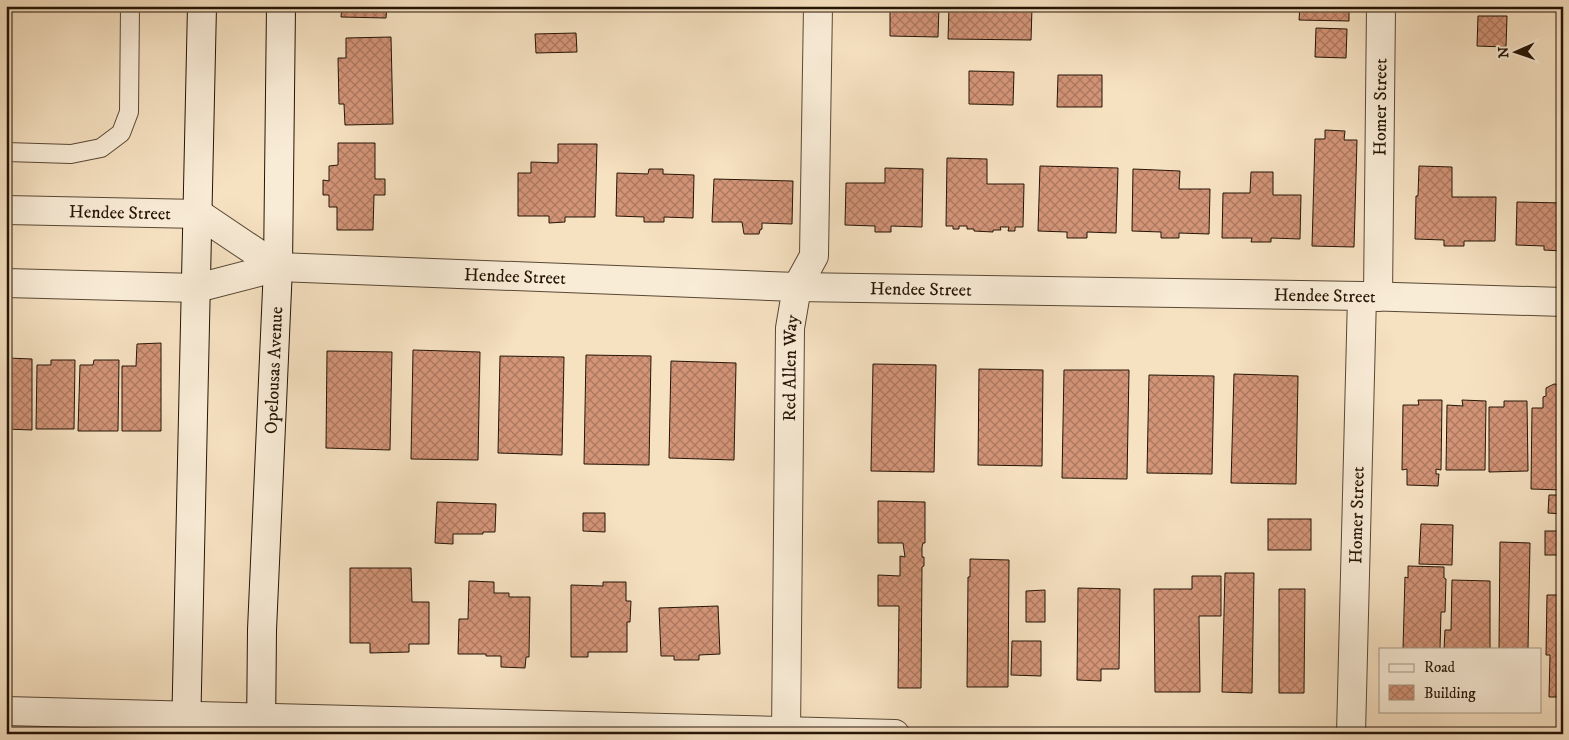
<svg xmlns="http://www.w3.org/2000/svg" width="1569" height="740" font-family="'IM FELL DW Pica',serif">
<style>
.building{fill:url(#building-cross-hatch);stroke:#251506}
.lines{fill:none;stroke-linecap:round;stroke-linejoin:round}
.lane-casing{stroke:#594835;stroke-width:20}
.street-casing{stroke:#594835;stroke-width:30}
.secondary-casing{stroke:#251506;stroke-width:30}
.lane{stroke:#f9ecd7;stroke-width:18}
.street{stroke:#f9ecd7;stroke-width:28}
.secondary{stroke:#f9ecd7;stroke-width:28}
.labels{text-anchor:middle;stroke-width:4;stroke-linejoin:round;paint-order:stroke}
.street-label{font-size:18px;fill:#251506;stroke:#f9ecd7}
</style>
<defs>
<pattern id="building-cross-hatch" width="8" height="8" patternUnits="userSpaceOnUse" patternTransform="scale(1.25)"><rect width="8" height="8" fill="#d39478"/><path d="M0 0l8 8M0 8l8-8" fill="none" stroke="#ab7860"/></pattern>
</defs>
<rect width="100%" height="100%" fill="#f6e1c1"/>
<filter id="stains"><feTurbulence type="fractalNoise" baseFrequency=".004" numOctaves="4"/><feColorMatrix values="0 0 0 0 .2 0 0 0 0 .09 0 0 0 0 .02 0 0 0 .5 -.17"/></filter>
<radialGradient id="worn" r=".72"><stop offset=".6" stop-color="#630" stop-opacity="0"/><stop offset="1" stop-color="#630" stop-opacity=".3"/></radialGradient>
<g class="building">
<path d="M 342,6 L 387,6 L 386,18 L 341,17 Z"/>
<rect x="664" y="6" width="26" height="5"/>
<path d="M 890,6 L 939,6 L 938,37 L 890,36 Z"/>
<path d="M 1300,6 L 1349,6 L 1349,21 L 1299,20 Z"/>
<path d="M 949,7 L 1032,8 L 1031,40 L 948,39 Z"/>
<path d="M 1478,16 L 1507,16 L 1506,47 L 1477,46 Z"/>
<path d="M 1316,28 L 1347,29 L 1346,58 L 1315,57 Z"/>
<path d="M 576,33 L 577,52 L 536,53 L 535,34 Z"/>
<path d="M 391,37 L 393,124 L 345,125 L 344,104 L 339,104 L 338,58 L 346,58 L 346,38 Z"/>
<path d="M 969,71 L 1014,72 L 1013,105 L 969,104 Z"/>
<path d="M 1058,75 L 1102,75 L 1102,107 L 1057,107 Z"/>
<path d="M 1325,130 L 1345,131 L 1344,140 L 1357,140 L 1354,247 L 1312,246 L 1315,139 L 1325,139 Z"/>
<path d="M 338,143 L 375,143 L 375,179 L 385,179 L 385,195 L 374,195 L 373,230 L 337,230 L 337,207 L 329,207 L 329,195 L 323,195 L 323,180 L 329,181 L 329,166 L 338,165 Z"/>
<path d="M 558,144 L 597,144 L 595,217 L 565,217 L 565,222 L 549,223 L 549,216 L 518,216 L 518,173 L 531,173 L 531,162 L 558,163 Z"/>
<path d="M 947,158 L 987,159 L 987,184 L 1024,184 L 1023,227 L 1015,227 L 1015,231 L 1008,231 L 1009,227 L 1000,227 L 1001,230 L 993,230 L 993,232 L 974,231 L 974,229 L 967,229 L 967,226 L 959,226 L 959,229 L 953,229 L 953,226 L 946,226 Z"/>
<path d="M 1040,166 L 1118,168 L 1116,233 L 1087,232 L 1087,238 L 1067,238 L 1067,232 L 1038,231 Z"/>
<path d="M 1419,166 L 1452,167 L 1452,197 L 1496,197 L 1495,241 L 1464,241 L 1464,246 L 1444,246 L 1444,240 L 1415,239 L 1416,196 L 1418,196 Z"/>
<path d="M 885,168 L 923,169 L 922,227 L 891,226 L 891,232 L 875,232 L 875,226 L 845,225 L 846,183 L 885,183 Z"/>
<path d="M 649,169 L 663,169 L 663,174 L 694,175 L 693,218 L 664,217 L 664,222 L 644,222 L 644,217 L 616,216 L 617,173 L 648,174 Z"/>
<path d="M 1133,169 L 1180,171 L 1179,189 L 1210,189 L 1209,234 L 1179,233 L 1179,238 L 1161,238 L 1161,232 L 1132,231 Z"/>
<path d="M 1251,172 L 1273,172 L 1273,195 L 1301,195 L 1300,239 L 1271,238 L 1271,242 L 1251,242 L 1252,238 L 1222,238 L 1223,193 L 1250,193 Z"/>
<path d="M 714,179 L 793,181 L 792,224 L 762,223 L 762,229 L 760,230 L 759,234 L 744,234 L 742,222 L 712,222 Z"/>
<path d="M 1517,202 L 1563,203 L 1563,251 L 1544,250 L 1544,246 L 1516,245 Z"/>
<path d="M 161,343 L 161,431 L 122,431 L 122,366 L 136,366 L 137,344 Z"/>
<path d="M 413,350 L 480,352 L 478,460 L 411,459 Z"/>
<path d="M 327,351 L 392,352 L 390,450 L 326,448 Z"/>
<path d="M 586,355 L 651,356 L 649,465 L 584,464 Z"/>
<path d="M 500,356 L 564,357 L 562,455 L 498,453 Z"/>
<path d="M 8,358 L 32,359 L 32,430 L 6,429 L 6,364 L 8,364 Z"/>
<path d="M 51,360 L 75,360 L 74,429 L 36,429 L 37,365 L 51,365 Z"/>
<path d="M 94,360 L 119,360 L 118,431 L 78,431 L 80,365 L 93,365 Z"/>
<path d="M 671,361 L 736,363 L 734,460 L 669,458 Z"/>
<path d="M 873,364 L 936,365 L 934,472 L 871,471 Z"/>
<path d="M 979,369 L 1043,370 L 1042,466 L 978,465 Z"/>
<path d="M 1064,370 L 1129,370 L 1127,479 L 1062,478 Z"/>
<path d="M 1234,374 L 1298,376 L 1296,484 L 1231,483 Z"/>
<path d="M 1149,375 L 1214,376 L 1212,474 L 1147,473 Z"/>
<path d="M 1554,384 L 1563,385 L 1563,490 L 1531,489 L 1532,408 L 1543,408 L 1543,397 L 1546,396 L 1546,388 Z"/>
<path d="M 1418,400 L 1442,400 L 1441,470 L 1436,469 L 1436,474 L 1439,474 L 1438,486 L 1407,485 L 1407,469 L 1402,470 L 1403,405 L 1419,405 Z"/>
<path d="M 1462,400 L 1486,401 L 1485,470 L 1446,470 L 1447,405 L 1463,406 Z"/>
<path d="M 1504,401 L 1527,401 L 1528,471 L 1489,472 L 1489,407 L 1504,407 Z"/>
<path d="M 1549,495 L 1563,495 L 1563,514 L 1548,513 Z"/>
<path d="M 878,501 L 925,502 L 925,543 L 923,543 L 922,547 L 922,557 L 924,557 L 924,566 L 922,567 L 921,688 L 898,688 L 899,606 L 878,606 L 878,575 L 900,576 L 900,556 L 905,557 L 903,543 L 878,543 Z"/>
<path d="M 437,502 L 496,504 L 495,532 L 483,532 L 483,534 L 453,534 L 453,544 L 435,543 Z"/>
<path d="M 583,513 L 605,513 L 605,532 L 583,531 Z"/>
<rect x="1268" y="519" width="43" height="31"/>
<path d="M 1421,524 L 1453,525 L 1452,565 L 1419,564 Z"/>
<rect x="1545" y="531" width="18" height="24"/>
<path d="M 1500,542 L 1530,543 L 1528,649 L 1499,649 Z"/>
<path d="M 970,559 L 1009,560 L 1008,687 L 967,687 L 968,577 L 970,577 Z"/>
<path d="M 1408,566 L 1444,567 L 1444,578 L 1446,579 L 1445,612 L 1441,612 L 1440,649 L 1403,649 L 1405,577 L 1408,578 Z"/>
<path d="M 350,568 L 411,568 L 412,602 L 429,602 L 429,644 L 409,644 L 409,652 L 370,653 L 370,643 L 350,643 Z"/>
<path d="M 1225,573 L 1254,573 L 1252,693 L 1222,692 Z"/>
<path d="M 1192,576 L 1221,576 L 1221,616 L 1199,616 L 1200,692 L 1155,692 L 1154,589 L 1192,589 Z"/>
<path d="M 1452,580 L 1490,581 L 1490,649 L 1444,649 L 1445,630 L 1451,630 Z"/>
<path d="M 469,581 L 494,582 L 494,593 L 509,593 L 509,597 L 530,597 L 529,657 L 526,657 L 525,668 L 501,667 L 501,656 L 486,656 L 486,654 L 458,654 L 459,619 L 468,619 Z"/>
<path d="M 603,582 L 626,582 L 626,601 L 631,601 L 630,622 L 627,622 L 627,652 L 588,652 L 588,657 L 571,657 L 571,585 L 603,586 Z"/>
<path d="M 1078,588 L 1120,589 L 1119,669 L 1101,669 L 1101,681 L 1077,680 Z"/>
<path d="M 1279,589 L 1305,589 L 1304,693 L 1279,693 Z"/>
<path d="M 1045,590 L 1045,622 L 1026,622 L 1026,591 Z"/>
<path d="M 1547,595 L 1563,595 L 1563,697 L 1549,697 L 1550,655 L 1546,655 Z"/>
<path d="M 718,606 L 720,654 L 699,655 L 699,660 L 674,660 L 674,656 L 661,656 L 659,608 Z"/>
<path d="M 1012,641 L 1041,641 L 1041,676 L 1011,675 Z"/>
</g>
<g class="lines">
<g class="lane-casing">
<path id="lane" d="M 6,152 L 71,154 L 101,148 L 121,133 L 129,112 L 130,6"/>
</g>
<g class="street-casing">
<g id="street">
<path id="s1" d="M 6,210 L 199,214 L 278,267"/>
<path id="s2" d="M 6,283 L 197,288 L 278,267 L 797,287 L 1362,296 L 1563,302"/>
<path id="s3" d="M 1378,297 L 1381,6"/>
<path d="M 6,711 L 895,734"/>
<path id="s4" d="M 786,734 L 790,328 L 797,287 L 814,256 L 818,6"/>
<path id="s5" d="M 1351,734 L 1362,296"/>
</g>
</g>
<g class="secondary-casing">
<g id="secondary">
<path d="M 186,734 L 202,6"/>
<path id="s6" d="M 261,734 L 262,630 L 278,267 L 281,6"/>
</g>
</g>
<use href="#lane" class="lane"/>
<use href="#street" class="street"/>
<use href="#secondary" class="secondary"/>
</g>
<g class="labels">
<g class="street-label">
<text dy="6" stroke="none"><textPath href="#s3" startOffset="190">Homer Street</textPath></text>
<text dy="6" stroke="none"><textPath href="#s1" startOffset="114">Hendee Street</textPath></text>
<text dy="6" stroke="none"><textPath href="#s2" startOffset="512">Hendee Street</textPath></text>
<text dy="6" stroke="none"><textPath href="#s2" startOffset="918">Hendee Street</textPath></text>
<text dy="6" stroke="none"><textPath href="#s2" startOffset="1322">Hendee Street</textPath></text>
<text dy="6" stroke="none"><textPath href="#s4" startOffset="366">Red Allen Way</textPath></text>
<text dy="6" stroke="none"><textPath href="#s6" startOffset="364">Opelousas Avenue</textPath></text>
<text dy="6" stroke="none"><textPath href="#s5" startOffset="219">Homer Street</textPath></text>
</g>
</g>
<rect width="1569" height="740" fill="none" stroke="#f6e1c1" stroke-width="25"/>
<rect x="8" y="8" width="1554" height="725" fill="none" stroke="#251506" stroke-width="2.5"/>
<rect x="12" y="12" width="1544" height="715" fill="none" stroke="#251506"/>
<rect x="1379" y="648" width="162" height="65" fill="#f9ecd7" stroke="#a49683"/>
<rect x="1389" y="664" width="25" height="8" fill="#f9ecd7" stroke="#a49683"/>
<text x="1424" y="672" font-size="15" fill="#251506">Road</text>
<rect x="1389" y="685" width="25" height="15" fill="url(#building-cross-hatch)" stroke="#a49683"/>
<text x="1424" y="698" font-size="15" fill="#251506">Building</text>
<g transform="translate(1516 52) rotate(268)" stroke="#f9ecd7" stroke-width="4" paint-order="stroke">
<path d="M0-4L9 19L0 12L-9 19Z" fill="#251506"/>
<text y="-8" font-size="14" font-weight="bold" text-anchor="middle" fill="#251506">N</text>
</g>
<rect width="100%" height="100%" filter="url(#stains)"/>
<rect width="100%" height="100%" fill="url(#worn)"/>
</svg>
